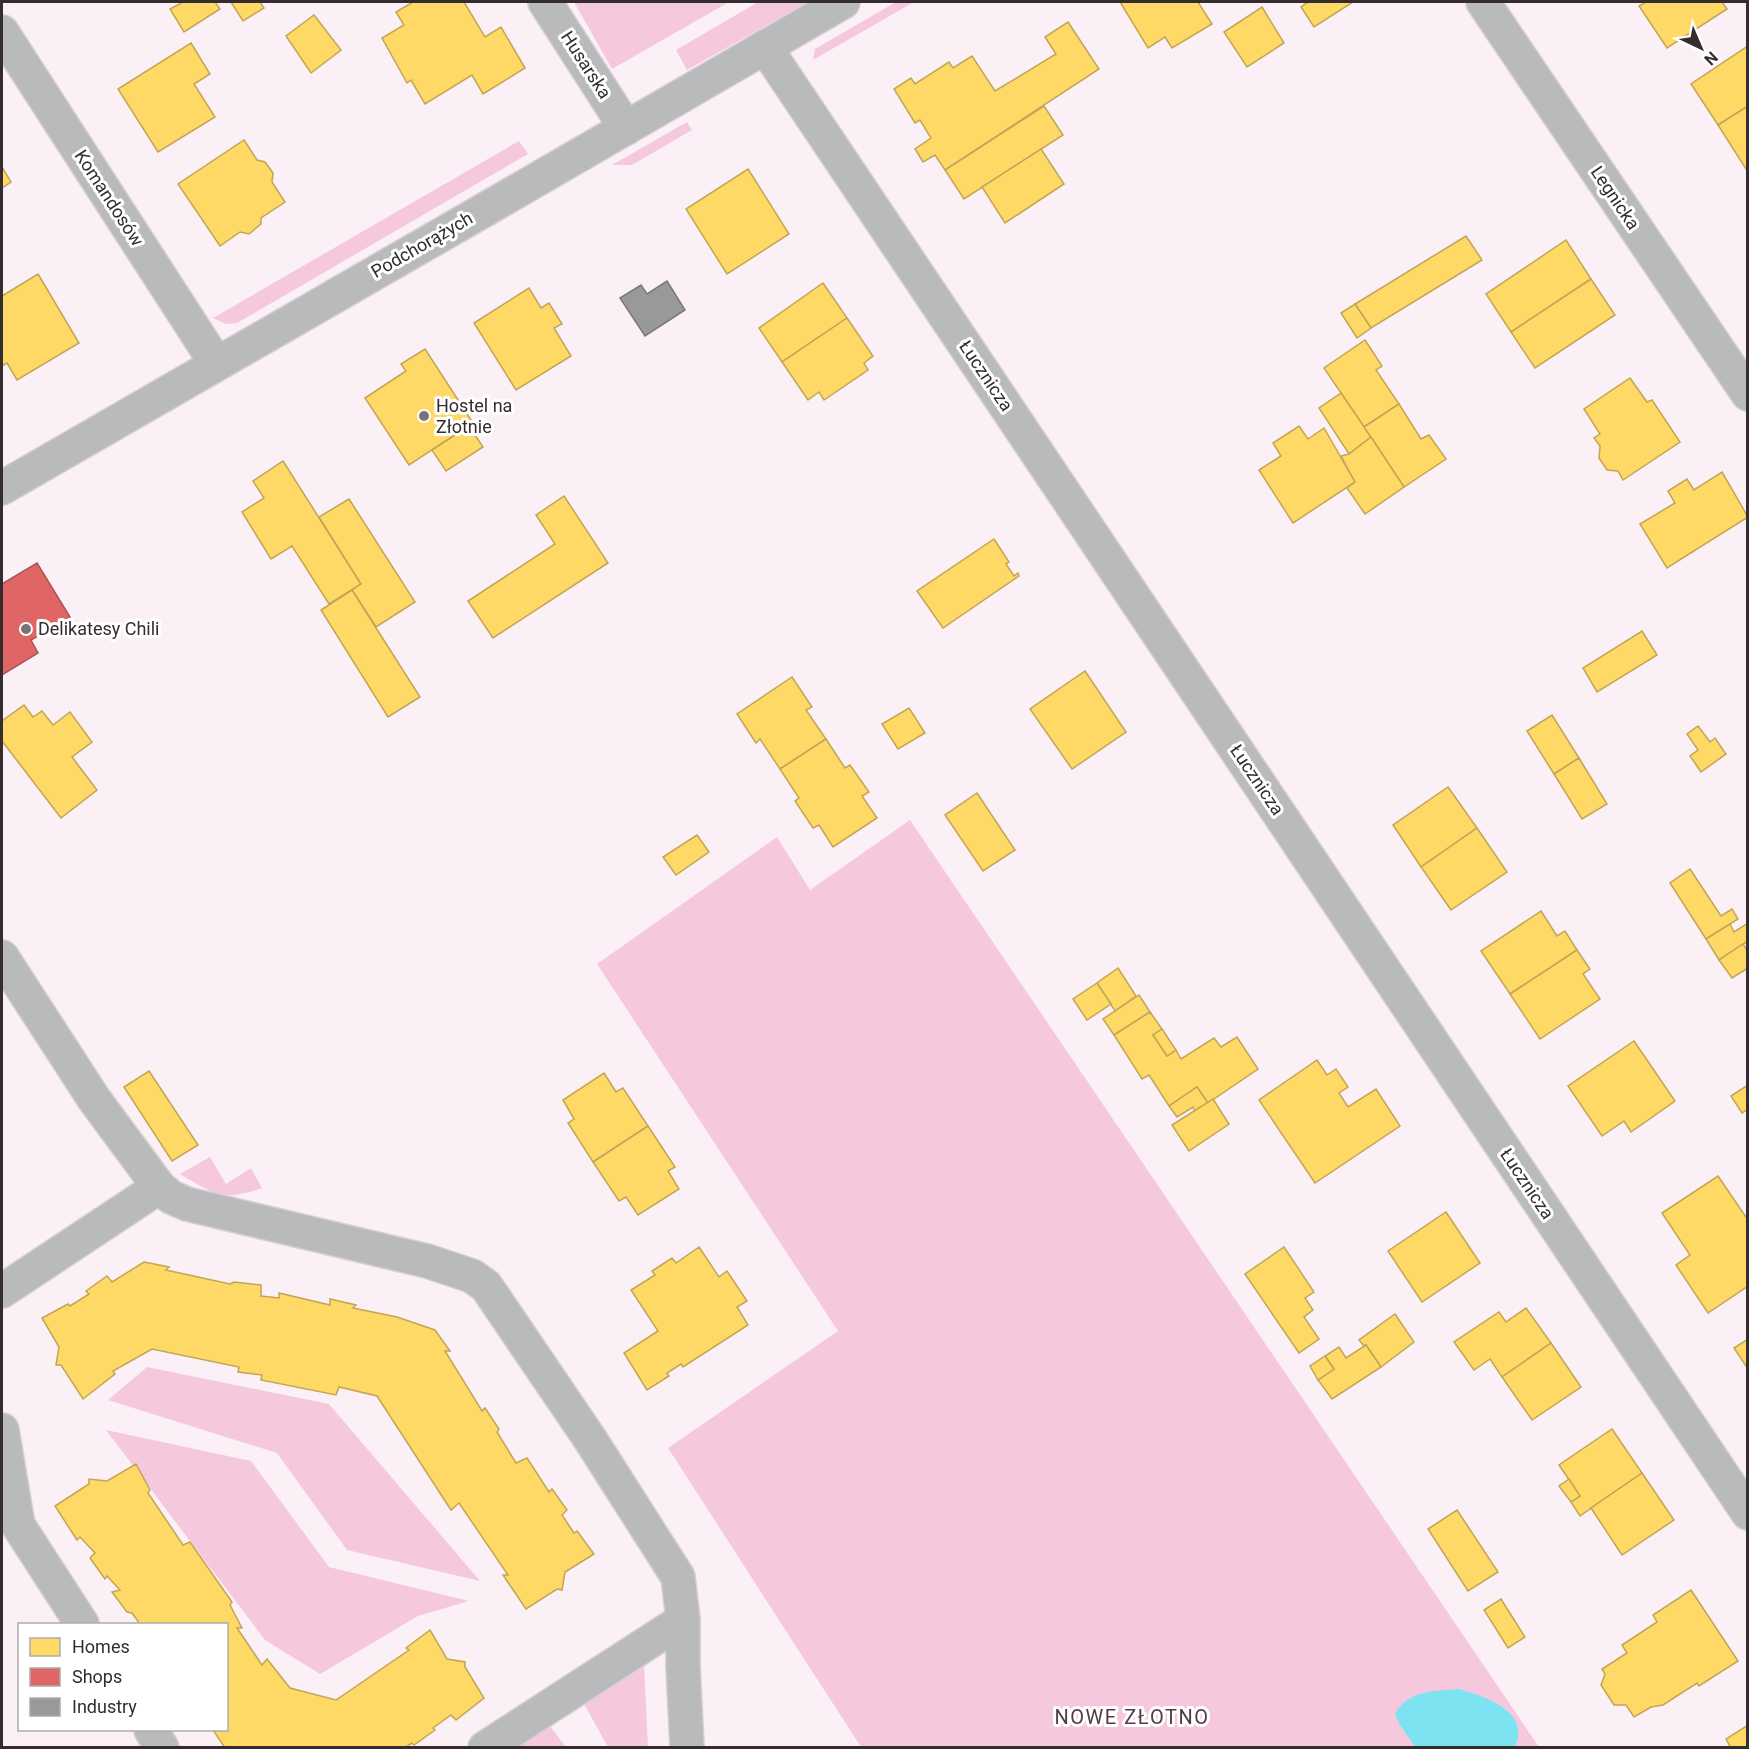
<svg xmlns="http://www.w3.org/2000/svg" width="1749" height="1749" font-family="Roboto,sans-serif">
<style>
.green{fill:#f6c8de}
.water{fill:#7de3f0}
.homes{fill:#ffd966;stroke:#c2a556;stroke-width:1.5}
.shops{fill:#e06666;stroke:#ac5556;stroke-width:1.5}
.industry{fill:#999;stroke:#7b7879;stroke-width:1.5}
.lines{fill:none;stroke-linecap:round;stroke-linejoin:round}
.minor-casing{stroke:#d6ced1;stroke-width:36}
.minor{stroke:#b8babb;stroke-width:33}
.poi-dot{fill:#7a7174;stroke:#fff;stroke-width:2}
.labels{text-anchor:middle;stroke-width:6;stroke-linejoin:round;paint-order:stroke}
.street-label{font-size:18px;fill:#342c2f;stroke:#fff}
.poi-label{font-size:18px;fill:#342c2f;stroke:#fff;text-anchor:start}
.neighbourhood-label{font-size:20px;letter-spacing:1.5px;fill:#4f3c45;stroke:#fff}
</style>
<rect width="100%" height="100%" fill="#fbf0f5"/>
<g class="green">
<path d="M 574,2 L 729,2 L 612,69 Z"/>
<path d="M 758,2 L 808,2 L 687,70 L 676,50 Z"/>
<path d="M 896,2 L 914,2 L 813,60 L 815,49 Z"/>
<path d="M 687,122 L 692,130 L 632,165 L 612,165 Z"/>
<path d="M 519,141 L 528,154 L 237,323 L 226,324 L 213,318 Z"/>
<path d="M 910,820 L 1539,1747 L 861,1747 L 668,1448 L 838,1331 L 597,964 L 777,837 L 810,890 Z"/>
<path d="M 210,1157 L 226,1184 L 251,1168 L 262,1188 C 223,1202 214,1194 180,1174 Z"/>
<path d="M 147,1367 L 329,1404 L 480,1581 L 347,1550 L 277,1453 L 108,1400 Z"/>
<path d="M 106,1430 L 251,1461 L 329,1567 L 469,1601 L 418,1616 L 320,1674 L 265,1640 Z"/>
<path d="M 644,1665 L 648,1747 L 608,1747 L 583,1702 Z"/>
<path d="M 550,1726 L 566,1747 L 516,1748 Z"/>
</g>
<path class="water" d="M 1459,1689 C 1486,1697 1531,1711 1515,1747 L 1415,1747 L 1400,1725 L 1395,1714 C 1408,1690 1435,1691 1459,1689 Z"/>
<g class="homes">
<path d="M 183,2 L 215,2 L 220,9 L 184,32 L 170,9 Z"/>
<path d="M 231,2 L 260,2 L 264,8 L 243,21 Z"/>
<path d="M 413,2 L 464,2 L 485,37 L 501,27 L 525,68 L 483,94 L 472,75 L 425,104 L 411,80 L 407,83 L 382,38 L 404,25 L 396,12 Z"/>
<path d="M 1120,2 L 1198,2 L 1212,24 L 1172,48 L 1165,37 L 1148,48 Z"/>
<path d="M 1308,2 L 1353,2 L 1314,27 L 1301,7 Z"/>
<path d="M 1646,2 L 1722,2 L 1727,9 L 1667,48 L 1639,6 Z"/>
<path d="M 1262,7 L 1284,43 L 1247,67 L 1224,32 Z"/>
<path d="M 314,15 L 341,50 L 311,73 L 286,36 Z"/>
<path d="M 1068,22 L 1099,69 L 945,170 L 935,155 L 923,162 L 915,149 L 931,138 L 920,120 L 915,123 L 894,89 L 911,78 L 915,84 L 949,62 L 953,68 L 972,56 L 995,91 L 1056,54 L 1045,37 Z"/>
<path d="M 191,43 L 210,74 L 194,84 L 215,117 L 158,152 L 118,89 Z"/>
<path d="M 1748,46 L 1748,106 L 1718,125 L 1691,84 Z"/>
<path d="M 1044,106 L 1063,135 L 964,199 L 945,170 Z"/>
<path d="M 1748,106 L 1748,168 L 1746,169 L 1718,125 Z"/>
<path d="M 244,140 L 257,160 L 265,162 L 273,173 L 272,182 L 285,202 L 261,218 L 261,224 L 249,234 L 240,232 L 220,246 L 178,184 Z"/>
<path d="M 1041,149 L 1064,184 L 1005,223 L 982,187 Z"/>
<path d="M 2,167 L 11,182 L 2,188 Z"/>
<path d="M 748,169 L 789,234 L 727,274 L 686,209 Z"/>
<path d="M 1466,236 L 1482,260 L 1371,328 L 1355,304 Z"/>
<path d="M 1566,240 L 1591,279 L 1511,332 L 1486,294 Z"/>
<path d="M 38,274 L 79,343 L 17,380 L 7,363 L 2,366 L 2,296 Z"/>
<path d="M 1591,279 L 1615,315 L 1535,368 L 1511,332 Z"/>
<path d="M 823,283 L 847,318 L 782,362 L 759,328 Z"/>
<path d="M 529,288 L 541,308 L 549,303 L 562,324 L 554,328 L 571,356 L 516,390 L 474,323 Z"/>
<path d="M 1355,304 L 1371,328 L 1357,338 L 1341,313 Z"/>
<path d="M 847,318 L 873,356 L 864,363 L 868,370 L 824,400 L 819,392 L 808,400 L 782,362 Z"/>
<path d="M 1365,340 L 1382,366 L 1376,370 L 1399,404 L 1364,427 L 1324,368 Z"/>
<path d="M 425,349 L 473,423 L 409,465 L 365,398 L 406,371 L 401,364 Z"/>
<path d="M 1630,378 L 1647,402 L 1652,400 L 1680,442 L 1623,480 L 1618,471 L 1607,470 L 1599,458 L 1600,446 L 1594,438 L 1600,434 L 1584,409 Z"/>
<path d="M 1341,393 L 1371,437 L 1349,454 L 1319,408 Z"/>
<path d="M 1399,404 L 1421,439 L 1429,435 L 1446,459 L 1404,487 L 1364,427 Z"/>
<path d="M 469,426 L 483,447 L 446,471 L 432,450 Z"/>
<path d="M 1299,426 L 1308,439 L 1324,428 L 1355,482 L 1293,523 L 1259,470 L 1281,456 L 1273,443 Z"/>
<path d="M 1371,437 L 1404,487 L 1365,514 L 1347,488 L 1355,482 L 1341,456 L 1349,454 Z"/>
<path d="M 283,461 L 361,584 L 329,604 L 292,546 L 271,559 L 242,512 L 264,498 L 253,481 Z"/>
<path d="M 1722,472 L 1748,517 L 1667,568 L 1640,524 L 1675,503 L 1668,491 L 1687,479 L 1694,490 Z"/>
<path d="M 564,496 L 608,563 L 493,638 L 468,601 L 555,544 L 536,515 Z"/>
<path d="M 349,499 L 415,602 L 376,627 L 352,590 L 361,584 L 319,517 Z"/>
<path d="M 994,539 L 1009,562 L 1006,564 L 1014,576 L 1018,573 L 1019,576 L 943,628 L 917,591 Z"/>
<path d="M 352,590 L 420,697 L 388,717 L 321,610 Z"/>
<path d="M 1642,631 L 1657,655 L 1597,692 L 1583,668 Z"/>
<path d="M 1085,671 L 1126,732 L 1072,769 L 1030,709 Z"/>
<path d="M 792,677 L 812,707 L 806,710 L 826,739 L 780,769 L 760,739 L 756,743 L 737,714 Z"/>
<path d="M 24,705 L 33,717 L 42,711 L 53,725 L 70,712 L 92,742 L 72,757 L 97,790 L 61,818 L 2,741 L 2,721 Z"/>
<path d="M 909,708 L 925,733 L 898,749 L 882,724 Z"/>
<path d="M 1552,715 L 1579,758 L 1554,774 L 1527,731 Z"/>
<path d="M 1698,726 L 1710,742 L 1715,738 L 1726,754 L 1701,772 L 1690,756 L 1698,750 L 1687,734 Z"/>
<path d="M 826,739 L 845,768 L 850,765 L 869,792 L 862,796 L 877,818 L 833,847 L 819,825 L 813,828 L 795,801 L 799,798 L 780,769 Z"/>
<path d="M 1579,758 L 1607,804 L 1582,819 L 1554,774 Z"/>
<path d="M 1448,787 L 1477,828 L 1421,867 L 1393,825 Z"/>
<path d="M 977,793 L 1015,850 L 983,871 L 945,815 Z"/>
<path d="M 1477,828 L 1507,872 L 1451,910 L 1421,867 Z"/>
<path d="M 697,835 L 709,852 L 676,875 L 663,857 Z"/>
<path d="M 1690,869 L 1721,916 L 1732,909 L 1738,919 L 1706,939 L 1670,883 Z"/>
<path d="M 1541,911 L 1557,936 L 1565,931 L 1577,950 L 1510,994 L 1481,951 Z"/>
<path d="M 1748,923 L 1748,941 L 1719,960 L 1706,939 L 1730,924 L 1734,932 Z"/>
<path d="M 1743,944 L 1748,952 L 1748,968 L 1732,978 L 1719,960 Z"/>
<path d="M 1577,950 L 1590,969 L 1583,974 L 1600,999 L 1540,1039 L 1510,994 Z"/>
<path d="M 1118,968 L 1136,996 L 1115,1011 L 1097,983 Z"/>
<path d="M 1097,983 L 1111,1004 L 1087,1020 L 1073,999 Z"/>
<path d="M 1139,995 L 1150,1012 L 1114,1035 L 1103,1019 Z"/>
<path d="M 1150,1012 L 1162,1029 L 1153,1035 L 1167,1056 L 1176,1050 L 1181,1059 L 1214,1038 L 1221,1047 L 1237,1037 L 1258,1069 L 1208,1103 L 1197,1087 L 1169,1106 L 1149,1075 L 1142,1079 L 1114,1035 Z"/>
<path d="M 1162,1029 L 1176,1050 L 1167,1056 L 1153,1035 Z"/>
<path d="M 1634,1041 L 1675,1101 L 1631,1132 L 1624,1121 L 1602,1136 L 1568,1086 Z"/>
<path d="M 1317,1060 L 1327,1075 L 1336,1069 L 1348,1087 L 1339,1093 L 1348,1107 L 1376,1089 L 1400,1126 L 1315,1183 L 1259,1100 Z"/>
<path d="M 149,1071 L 198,1145 L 172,1161 L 124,1087 Z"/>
<path d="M 604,1073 L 616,1092 L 623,1088 L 648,1126 L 593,1162 L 568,1123 L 574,1119 L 563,1100 Z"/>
<path d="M 1748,1085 L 1748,1109 L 1742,1113 L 1731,1096 Z"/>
<path d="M 1197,1087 L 1208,1103 L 1195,1111 L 1193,1107 L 1177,1117 L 1169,1106 Z"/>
<path d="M 1213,1099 L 1229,1124 L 1189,1151 L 1172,1125 Z"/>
<path d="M 648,1126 L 675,1167 L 668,1171 L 679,1189 L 638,1215 L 626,1197 L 619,1201 L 593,1162 Z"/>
<path d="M 1718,1176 L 1748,1220 L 1748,1286 L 1708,1313 L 1676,1265 L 1690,1255 L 1662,1213 Z"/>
<path d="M 1446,1212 L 1480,1263 L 1422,1302 L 1388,1251 Z"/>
<path d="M 699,1247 L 719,1277 L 727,1271 L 747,1301 L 737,1307 L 748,1325 L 683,1367 L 681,1364 L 667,1373 L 669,1376 L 647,1390 L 624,1353 L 658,1331 L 631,1290 L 655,1275 L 652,1271 L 672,1258 L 676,1263 Z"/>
<path d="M 1284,1247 L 1314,1292 L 1305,1298 L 1313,1310 L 1304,1317 L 1319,1339 L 1299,1353 L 1245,1274 Z"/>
<path d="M 144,1262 L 169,1267 L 166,1270 L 230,1284 L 234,1282 L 261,1285 L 261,1296 L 279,1298 L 279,1293 L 330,1305 L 330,1299 L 356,1305 L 353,1308 L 397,1317 L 435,1330 L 450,1351 L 445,1351 L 482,1411 L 485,1408 L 499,1429 L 497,1432 L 516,1463 L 527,1458 L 549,1492 L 552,1489 L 567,1510 L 562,1515 L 574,1533 L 577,1531 L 594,1554 L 565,1572 L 562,1590 L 557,1589 L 526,1609 L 503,1575 L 508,1575 L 459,1503 L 451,1510 L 377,1396 L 339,1387 L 336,1395 L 261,1380 L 262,1375 L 238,1372 L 239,1367 L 152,1349 L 113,1371 L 115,1374 L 83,1399 L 61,1365 L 56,1365 L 59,1347 L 42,1318 L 68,1304 L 70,1306 L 89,1294 L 86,1291 L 107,1276 L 112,1282 Z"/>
<path d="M 1526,1308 L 1551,1343 L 1502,1377 L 1490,1359 L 1474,1370 L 1454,1342 L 1499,1312 L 1506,1322 Z"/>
<path d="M 1395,1314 L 1414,1342 L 1381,1367 L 1366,1345 L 1364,1346 L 1359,1340 Z"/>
<path d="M 1748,1339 L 1748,1369 L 1734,1348 Z"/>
<path d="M 1551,1343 L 1581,1387 L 1532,1420 L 1502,1377 Z"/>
<path d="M 1366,1345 L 1381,1367 L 1332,1399 L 1318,1380 L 1334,1369 L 1325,1356 L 1339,1347 L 1346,1358 Z"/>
<path d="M 1325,1356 L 1334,1369 L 1318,1380 L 1310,1366 Z"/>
<path d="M 1612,1429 L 1642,1473 L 1580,1516 L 1571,1502 L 1580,1496 L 1559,1465 Z"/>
<path d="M 136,1464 L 150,1490 L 148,1493 L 183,1545 L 190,1542 L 232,1602 L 230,1605 L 242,1628 L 237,1628 L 262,1665 L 267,1659 L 290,1688 L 336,1700 L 409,1650 L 406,1648 L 430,1630 L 447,1659 L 465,1662 L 465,1667 L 484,1698 L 456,1720 L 451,1715 L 433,1728 L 435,1730 L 414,1745 L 412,1743 L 404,1748 L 225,1748 L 213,1730 L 226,1730 L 226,1624 L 140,1624 L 132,1613 L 127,1612 L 112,1592 L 120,1590 L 107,1576 L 105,1579 L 90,1558 L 95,1553 L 80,1537 L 77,1540 L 55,1506 L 89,1484 L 89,1479 L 107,1481 Z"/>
<path d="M 1642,1473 L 1674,1520 L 1622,1555 L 1591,1508 Z"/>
<path d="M 1569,1479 L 1580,1496 L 1571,1502 L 1559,1486 Z"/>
<path d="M 1457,1510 L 1498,1572 L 1468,1591 L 1428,1529 Z"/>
<path d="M 1691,1590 L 1738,1661 L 1699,1686 L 1697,1683 L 1663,1705 L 1651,1707 L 1634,1717 L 1626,1705 L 1614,1705 L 1601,1685 L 1605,1674 L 1602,1669 L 1627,1653 L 1622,1645 L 1657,1622 L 1653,1615 Z"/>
<path d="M 1501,1599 L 1525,1637 L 1508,1648 L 1484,1610 Z"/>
<path d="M 1748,1725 L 1748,1748 L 1731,1748 L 1726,1739 Z"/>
</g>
<path class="shops" d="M 37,563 L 70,617 L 31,640 L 38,653 L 2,675 L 2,584 Z"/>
<path class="industry" d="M 667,281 L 685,310 L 645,336 L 620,298 L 641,285 L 647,294 Z"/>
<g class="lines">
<g class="minor-casing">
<g id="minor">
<path d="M 545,2 L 626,128"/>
<path d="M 1483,2 L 1748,394"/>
<path d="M 2,32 L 216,363"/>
<path d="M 765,47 L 1748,1513"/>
<path d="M 2,488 C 281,325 564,166 843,2"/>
<path d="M 2,957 L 94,1099 L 159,1187 L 171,1197 L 187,1204 L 427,1261 L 472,1276 L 486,1286 L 590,1439 L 678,1577 L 683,1620 L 683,1665 L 687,1748"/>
<path d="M 2,1291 L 159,1187"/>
<path d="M 2,1430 L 18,1525 L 82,1624"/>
<path d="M 151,1730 L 162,1748"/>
<path d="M 485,1748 L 683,1620"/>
</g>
</g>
<use href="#minor" class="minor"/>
</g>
<g class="poi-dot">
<circle cx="424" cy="416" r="6"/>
<circle cx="26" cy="629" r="6"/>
</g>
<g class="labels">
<g class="street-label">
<text transform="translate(586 65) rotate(57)" y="6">Husarska</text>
<text transform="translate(109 198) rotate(57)" y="6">Komandosów</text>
<text transform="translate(1615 198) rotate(56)" y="6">Legnicka</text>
<text transform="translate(422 245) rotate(-30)" y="6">Podchorążych</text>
<text transform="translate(986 376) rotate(56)" y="6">Łucznicza</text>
<text transform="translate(1257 780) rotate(56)" y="6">Łucznicza</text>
<text transform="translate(1527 1184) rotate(56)" y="6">Łucznicza</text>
</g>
<g class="poi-label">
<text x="436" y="412">Hostel na<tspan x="436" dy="21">Złotnie</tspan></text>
<text x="38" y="635">Delikatesy Chili</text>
</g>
<g class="neighbourhood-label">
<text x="1132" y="1724">NOWE ZŁOTNO</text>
</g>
</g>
<rect width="1749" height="1749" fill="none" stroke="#342c2f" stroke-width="6"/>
<rect x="18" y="1623" width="210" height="108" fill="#ffffff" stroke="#aeabac" stroke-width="1.5"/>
<rect x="30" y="1638" width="30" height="18" fill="#ffd966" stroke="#aeabac" stroke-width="1.5"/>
<text x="72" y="1653" font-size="18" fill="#342c2f">Homes</text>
<rect x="30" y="1668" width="30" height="18" fill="#e06666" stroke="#aeabac" stroke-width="1.5"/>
<text x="72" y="1683" font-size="18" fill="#342c2f">Shops</text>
<rect x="30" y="1698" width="30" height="18" fill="#999999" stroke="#aeabac" stroke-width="1.5"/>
<text x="72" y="1713" font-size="18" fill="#342c2f">Industry</text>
<g transform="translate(1701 48) rotate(136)" stroke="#ffffff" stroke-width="4.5" paint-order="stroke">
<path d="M0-4.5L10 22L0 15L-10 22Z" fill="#342c2f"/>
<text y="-9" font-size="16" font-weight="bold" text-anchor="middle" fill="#342c2f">N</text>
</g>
</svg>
